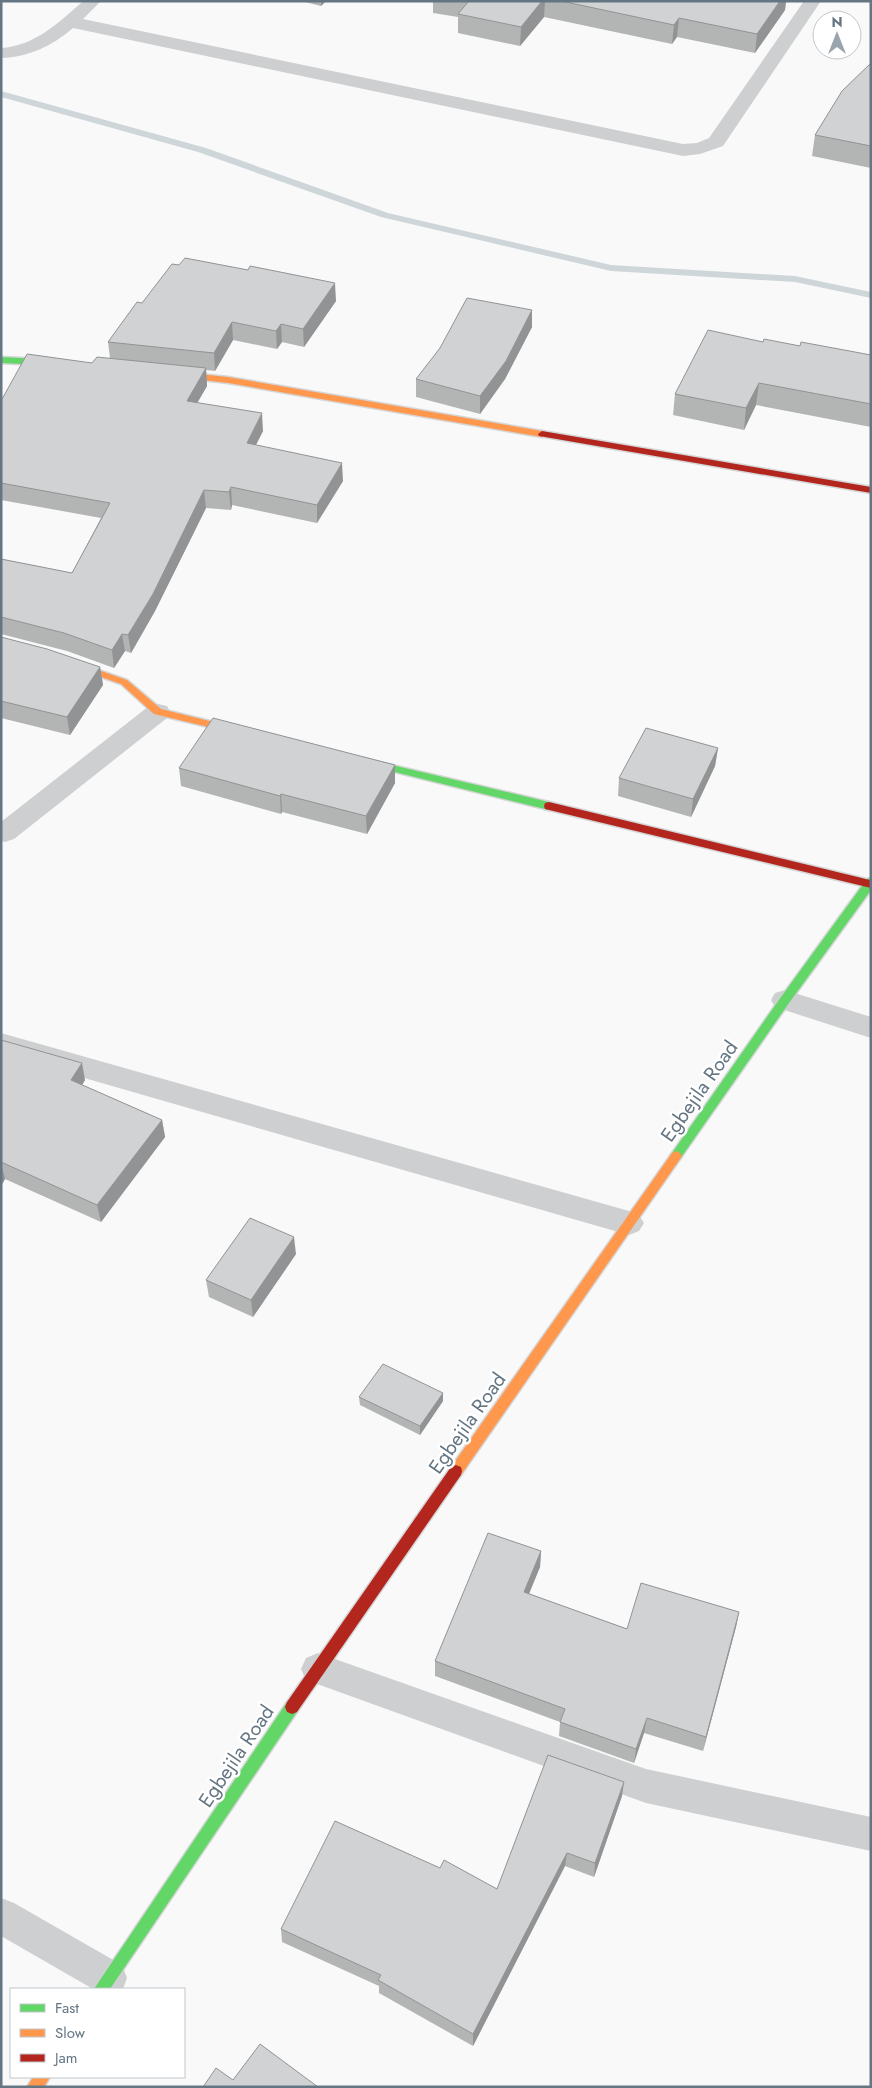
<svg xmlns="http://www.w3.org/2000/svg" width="872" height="2088" font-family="Jost,sans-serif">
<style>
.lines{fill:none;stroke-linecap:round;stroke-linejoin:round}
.stream{fill:#ced6d9;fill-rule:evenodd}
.fast-casing{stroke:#d5d6d7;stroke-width:3}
.slow-casing{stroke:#d5d6d7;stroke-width:3}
.jam-casing{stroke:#d5d6d7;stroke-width:3}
.street{fill:#cecfd0;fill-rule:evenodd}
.fast{fill:#63d668;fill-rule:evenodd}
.slow{fill:#ff974d;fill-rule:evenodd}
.jam{fill:#b3261e;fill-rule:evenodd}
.wall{fill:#b3b5b5}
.shaded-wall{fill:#929394}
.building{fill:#d0d2d3;stroke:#929394}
.labels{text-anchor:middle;stroke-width:5;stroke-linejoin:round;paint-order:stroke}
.street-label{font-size:20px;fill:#657683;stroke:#fff}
</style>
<rect width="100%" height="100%" fill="#f9f9f9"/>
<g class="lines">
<path class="stream" d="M 1,91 L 206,148 L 388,213 L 611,265 L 795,276 L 871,292 L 871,298 L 795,282 L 611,271 L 381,217 L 198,152 L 1,97 Z"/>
<g class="fast-casing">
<g id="fast">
<path d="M 1,357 L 60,360 L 64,363 L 60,366 L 1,363 Z"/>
<path d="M 358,757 L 549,802 L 554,806 L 549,810 L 354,762 L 353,760 Z"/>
<path d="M 871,878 L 871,890 L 789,1003 L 680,1159 L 672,1159 L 670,1156 L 672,1153 L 781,997 L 867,879 Z"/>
<path d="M 292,1700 L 297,1702 L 299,1707 L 297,1712 L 110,1989 L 94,1989 L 287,1702 Z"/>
</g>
</g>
<g class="slow-casing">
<g id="slow">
<path d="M 170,371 L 228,377 L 542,431 L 546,434 L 542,437 L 228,383 L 167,376 L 166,374 Z"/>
<path d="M 1,641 L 61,657 L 127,680 L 161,709 L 246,730 L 251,733 L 246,736 L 154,714 L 121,684 L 55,661 L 1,647 Z"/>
<path d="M 676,1151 L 680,1153 L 682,1156 L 680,1159 L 461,1475 L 456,1477 L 451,1475 L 450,1471 L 451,1467 L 672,1153 Z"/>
<path d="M 33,2077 L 50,2077 L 44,2087 L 27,2087 Z"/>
</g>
</g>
<g class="jam-casing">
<g id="jam">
<path d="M 542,431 L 871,487 L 871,493 L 539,436 L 538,434 Z"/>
<path d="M 549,802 L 870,880 L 871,888 L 545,809 L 544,806 L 545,803 Z"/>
<path d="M 456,1465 L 461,1467 L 462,1471 L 461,1475 L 297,1712 L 292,1714 L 287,1712 L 285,1707 L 287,1702 L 451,1467 Z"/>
</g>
</g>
<g class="street">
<path d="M 83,1 L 101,1 L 83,19 L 683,144 L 697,143 L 709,138 L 804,1 L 821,1 L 723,146 L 700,154 L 683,156 L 73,28 C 52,46 29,57 1,58 L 1,48 C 34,46 59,23 83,1 Z"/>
<path d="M 158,704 L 167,706 L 170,712 L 167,718 L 14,839 L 5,842 L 1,841 L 1,822 L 149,706 Z"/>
<path d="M 785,990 L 871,1017 L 871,1038 L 775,1007 L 771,1000 L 775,993 Z"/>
<path d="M 1,1033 L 629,1211 L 639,1215 L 644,1223 L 639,1231 L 629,1235 L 1,1054 Z"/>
<path d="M 318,1653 L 646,1769 L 871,1817 L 871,1851 L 646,1803 L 306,1680 L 301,1669 L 306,1658 Z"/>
<path d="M 1,1898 L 14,1903 L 122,1965 L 127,1978 L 123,1989 L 93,1989 L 1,1936 Z"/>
</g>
<use href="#fast" class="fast"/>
<use href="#slow" class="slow"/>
<use href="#jam" class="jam"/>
</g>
<g class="wall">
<path d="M 301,1 L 326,1 L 321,6 Z"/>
<path d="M 433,1 L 786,1 L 785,10 L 755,53 L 677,37 L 672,44 L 544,17 L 520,46 L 458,33 L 458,17 L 433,13 Z"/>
<path d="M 871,63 L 871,168 L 812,156 L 815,135 Z"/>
<path d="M 336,301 L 304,347 L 282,342 L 277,349 L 233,340 L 215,371 L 206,370 L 207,386 L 197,403 L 263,431 L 256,445 L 343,481 L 317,523 L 232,505 L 231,510 L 206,508 L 155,611 L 131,653 L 125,651 L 114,668 L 67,651 L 1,634 L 1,559 L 72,573 L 101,518 L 1,500 L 1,401 L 92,363 L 110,358 L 108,342 L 142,303 Z"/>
<path d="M 532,310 L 532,327 L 505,379 L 480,414 L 416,397 L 416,379 Z"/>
<path d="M 763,342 L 871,355 L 871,427 L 756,405 L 744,430 L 673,415 L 675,394 Z"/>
<path d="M 1,637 L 100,667 L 103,685 L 70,735 L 1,718 Z"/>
<path d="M 718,748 L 715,766 L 691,817 L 618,796 L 619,778 Z"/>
<path d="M 179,768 L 395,783 L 367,834 L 282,812 L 281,814 L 181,786 Z"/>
<path d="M 1,1040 L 85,1080 L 82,1085 L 162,1120 L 165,1137 L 101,1222 L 5,1179 L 1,1186 Z"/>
<path d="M 296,1254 L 253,1317 L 209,1297 L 206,1280 Z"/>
<path d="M 443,1393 L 443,1401 L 420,1435 L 360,1405 L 359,1397 Z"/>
<path d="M 541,1551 L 540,1567 L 529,1594 L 627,1629 L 739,1612 L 736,1627 L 703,1751 L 644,1733 L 634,1763 L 559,1736 L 560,1722 L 435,1676 L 435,1661 Z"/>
<path d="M 622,1796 L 594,1877 L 565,1866 L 473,2046 L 379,1993 L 379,1986 L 282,1942 L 281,1929 L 440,1868 L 497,1889 Z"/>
</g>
<g class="shaded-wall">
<path d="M 321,1 L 326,1 L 321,6 Z"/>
<path d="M 542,1 L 545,1 L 544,17 L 520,46 L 521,27 Z"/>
<path d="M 780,1 L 786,1 L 785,10 L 755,53 L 757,34 Z"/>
<path d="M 679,18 L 677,37 L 672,44 L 674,25 Z"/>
<path d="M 335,283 L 336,301 L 304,347 L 303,329 Z"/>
<path d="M 532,310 L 532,327 L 505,379 L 480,414 L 480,396 Z"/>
<path d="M 232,322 L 233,340 L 215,371 L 214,353 Z"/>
<path d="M 281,324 L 282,342 L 277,349 L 276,331 Z"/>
<path d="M 206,368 L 207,386 L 188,419 L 187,401 Z"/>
<path d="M 759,383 L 756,405 L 744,430 L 746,408 Z"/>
<path d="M 262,413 L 263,431 L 248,460 L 247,443 Z"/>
<path d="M 342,463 L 343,481 L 317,523 L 317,505 Z"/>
<path d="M 231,487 L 232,505 L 231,510 L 229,492 Z"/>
<path d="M 204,490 L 206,508 L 155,611 L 131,653 L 128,635 Z"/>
<path d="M 122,634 L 125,651 L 114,668 L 112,650 Z"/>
<path d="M 100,667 L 103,685 L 70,735 L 67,717 Z"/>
<path d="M 718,748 L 715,766 L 691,817 L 693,799 Z"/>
<path d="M 395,765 L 395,783 L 367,834 L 366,816 Z"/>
<path d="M 281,794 L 282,812 L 281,814 L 280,796 Z"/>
<path d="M 82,1063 L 85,1080 L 74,1098 L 71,1080 Z"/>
<path d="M 162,1120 L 165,1137 L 101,1222 L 97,1205 Z"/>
<path d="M 1,1163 L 5,1179 L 1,1186 Z"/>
<path d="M 294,1237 L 296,1254 L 253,1317 L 251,1300 Z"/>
<path d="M 443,1393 L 443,1401 L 420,1435 L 420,1426 Z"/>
<path d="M 541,1551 L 540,1567 L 523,1608 L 524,1592 Z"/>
<path d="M 739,1612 L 736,1627 L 703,1751 L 706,1737 Z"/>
<path d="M 647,1718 L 644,1733 L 634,1763 L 636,1749 Z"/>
<path d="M 624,1782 L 622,1796 L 594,1877 L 595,1863 Z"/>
<path d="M 567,1853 L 565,1866 L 473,2046 L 473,2034 Z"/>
</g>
<g class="building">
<path d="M 469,1 L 542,1 L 521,27 L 458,14 Z"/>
<path d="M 561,1 L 780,1 L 757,34 L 679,18 L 674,25 Z"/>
<path d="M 871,63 L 871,146 L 815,135 L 842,91 Z"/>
<path d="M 185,258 L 248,270 L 250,266 L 335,283 L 303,329 L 281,324 L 276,331 L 232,322 L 214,353 L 108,342 L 137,302 L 142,303 L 172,264 L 179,265 Z"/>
<path d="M 467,298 L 532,310 L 506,361 L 480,396 L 416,379 L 440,348 Z"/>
<path d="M 708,330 L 763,342 L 764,339 L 800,346 L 801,342 L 871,355 L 871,404 L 759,383 L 746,408 L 675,394 Z"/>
<path d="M 27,354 L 92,363 L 97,357 L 206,368 L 187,401 L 262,413 L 247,443 L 342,463 L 317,505 L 231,487 L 229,492 L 204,490 L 153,594 L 128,635 L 122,634 L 112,650 L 64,633 L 1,617 L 1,559 L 72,573 L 110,503 L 1,483 L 1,401 Z"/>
<path d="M 1,637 L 47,649 L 100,667 L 67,717 L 1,701 Z"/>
<path d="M 213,718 L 395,765 L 366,816 L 281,794 L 280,796 L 179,768 Z"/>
<path d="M 646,728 L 718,748 L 693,799 L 619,778 Z"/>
<path d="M 1,1040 L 82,1063 L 71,1080 L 162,1120 L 97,1205 L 1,1162 Z"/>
<path d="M 250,1218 L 294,1237 L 251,1300 L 206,1280 Z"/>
<path d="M 383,1364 L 443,1393 L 420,1426 L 359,1397 Z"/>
<path d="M 488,1533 L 541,1551 L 524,1592 L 627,1629 L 641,1583 L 739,1612 L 706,1737 L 647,1718 L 636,1749 L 560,1722 L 565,1709 L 435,1661 Z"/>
<path d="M 548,1755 L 624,1782 L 595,1863 L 567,1853 L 473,2034 L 378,1980 L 381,1975 L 281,1929 L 335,1821 L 440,1868 L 444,1860 L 497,1889 Z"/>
<path d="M 260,2044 L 318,2087 L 203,2087 L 216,2068 L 233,2080 Z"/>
</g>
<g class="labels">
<g class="street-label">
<text transform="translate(699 1091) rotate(-55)" y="7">Egbejila Road</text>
<text transform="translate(467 1423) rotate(-55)" y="7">Egbejila Road</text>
<text transform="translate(236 1756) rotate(-56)" y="7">Egbejila Road</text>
</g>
</g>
<rect width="872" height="2088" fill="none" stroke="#657683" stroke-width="5"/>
<rect x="10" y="1988" width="175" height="90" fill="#ffffff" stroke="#c1c8cd"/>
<rect x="20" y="2004" width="25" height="8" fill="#63d668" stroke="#c1c8cd"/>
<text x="55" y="2013" font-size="15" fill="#657683">Fast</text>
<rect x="20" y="2029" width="25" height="8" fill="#ff974d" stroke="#c1c8cd"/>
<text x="55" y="2038" font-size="15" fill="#657683">Slow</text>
<rect x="20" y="2054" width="25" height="8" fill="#b3261e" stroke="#c1c8cd"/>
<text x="55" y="2063" font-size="15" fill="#657683">Jam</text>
<g transform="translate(837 35)"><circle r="24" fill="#ffffff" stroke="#c1c8cd"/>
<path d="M0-4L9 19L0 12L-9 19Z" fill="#99a4ac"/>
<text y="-8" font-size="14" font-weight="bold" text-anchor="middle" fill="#657683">N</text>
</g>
</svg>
